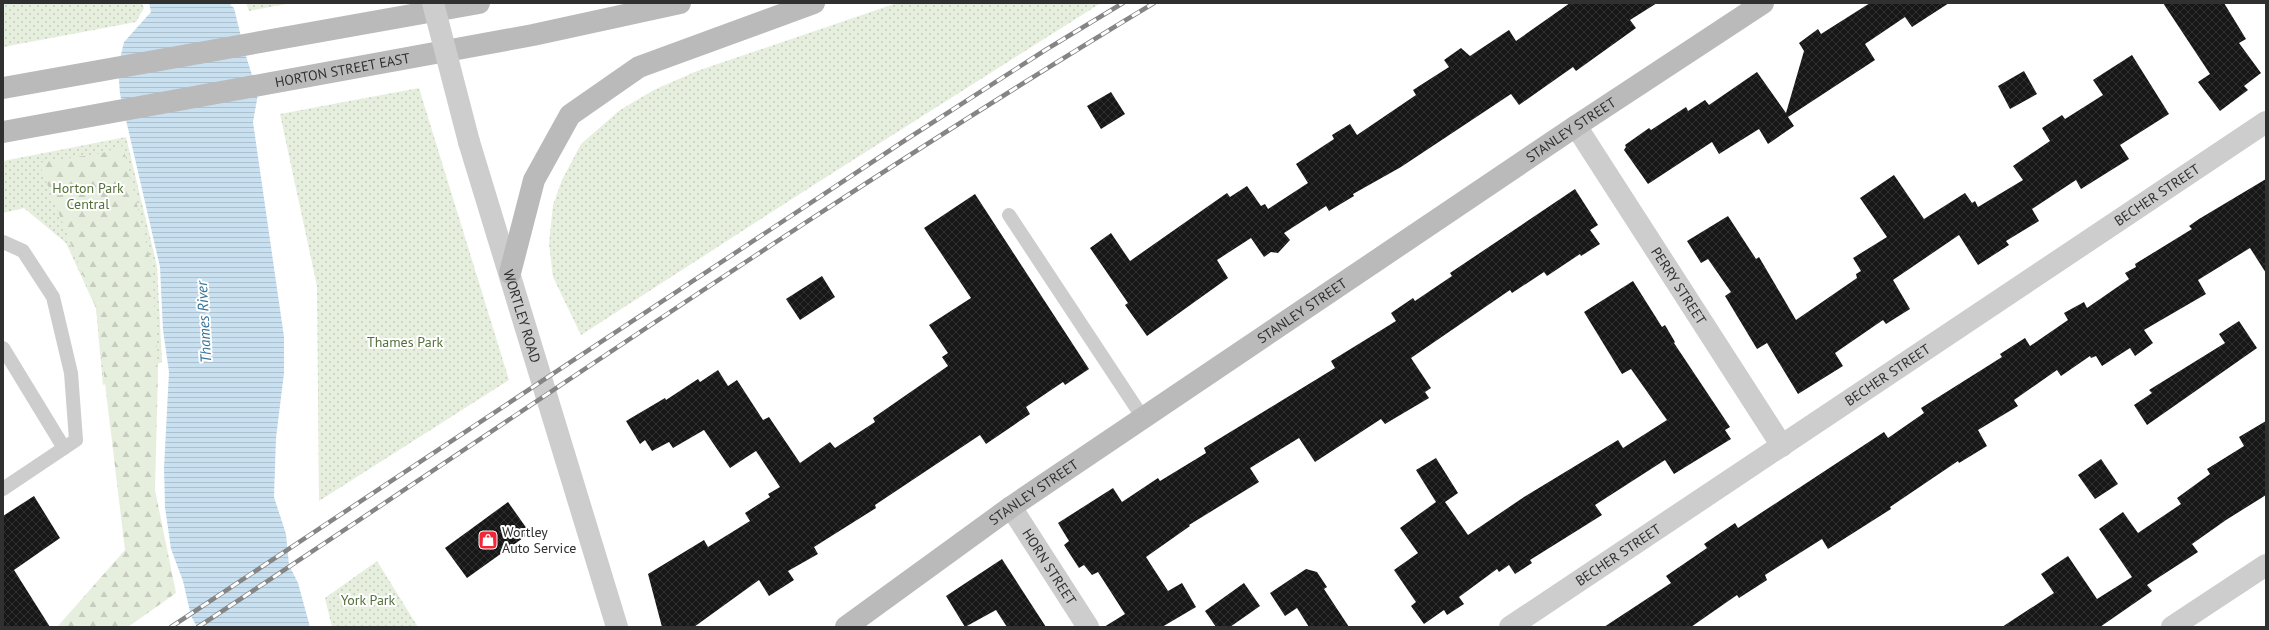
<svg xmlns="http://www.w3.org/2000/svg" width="2269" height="630" font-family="'PT Sans',sans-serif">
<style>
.green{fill:url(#green-dots)}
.forest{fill:url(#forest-firs)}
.water{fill:url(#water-rules)}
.building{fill:url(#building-cross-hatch)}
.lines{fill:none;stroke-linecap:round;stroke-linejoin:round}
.service{stroke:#cdcdcd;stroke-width:14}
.minor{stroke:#cdcdcd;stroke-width:22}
.tertiary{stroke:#cdcdcd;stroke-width:22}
.secondary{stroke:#bababa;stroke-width:22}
.rail-casing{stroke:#858585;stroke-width:4.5}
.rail{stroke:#fff;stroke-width:3;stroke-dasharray:9;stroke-linecap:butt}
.tertiary-bridge{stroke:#cdcdcd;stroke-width:22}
.labels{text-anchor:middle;stroke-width:4;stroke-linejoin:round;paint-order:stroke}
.street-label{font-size:14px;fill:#303030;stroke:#fff}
.park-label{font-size:14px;fill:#537039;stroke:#fff}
.poi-label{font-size:14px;fill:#303030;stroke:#fff;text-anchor:start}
.water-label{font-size:15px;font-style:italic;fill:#377499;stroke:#fff}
</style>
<defs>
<pattern id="green-dots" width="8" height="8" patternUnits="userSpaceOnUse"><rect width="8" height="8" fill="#e6eedd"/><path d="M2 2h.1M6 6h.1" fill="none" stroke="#c6ccbe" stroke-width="1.8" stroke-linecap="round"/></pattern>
<pattern id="forest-firs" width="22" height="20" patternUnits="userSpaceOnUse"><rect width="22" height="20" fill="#e6eedd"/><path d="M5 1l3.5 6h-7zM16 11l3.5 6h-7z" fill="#c6ccbe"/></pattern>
<pattern id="water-rules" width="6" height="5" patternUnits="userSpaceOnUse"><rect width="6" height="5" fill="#c8e0ef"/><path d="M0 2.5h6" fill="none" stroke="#acc0cd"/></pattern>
<pattern id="building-cross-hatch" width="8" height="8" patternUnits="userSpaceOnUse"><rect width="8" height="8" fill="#171717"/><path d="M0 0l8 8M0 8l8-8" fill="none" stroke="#303030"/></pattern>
</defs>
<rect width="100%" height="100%" fill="#fff"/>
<g class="green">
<path d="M 3,3 L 142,3 L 144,8 L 136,22 L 3,47 Z"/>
<path d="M 246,3 L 291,3 L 249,11 Z"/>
<path d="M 897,3 L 1101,3 L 820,181 L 581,335 L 553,277 L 549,244 L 553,205 L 562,180 L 581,144 L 620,110 L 654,90 L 697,71 Z"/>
<path d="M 419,88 L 509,380 L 319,501 L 317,286 L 280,114 Z"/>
<path d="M 126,137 L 157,266 L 162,362 L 103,385 L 96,308 L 66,243 L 24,208 L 3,213 L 3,161 Z"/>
<path d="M 377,561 L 418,627 L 332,627 L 325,598 Z"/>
</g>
<path class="forest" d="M 123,146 L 152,267 L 158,373 L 155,490 L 176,593 L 128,627 L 57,627 L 125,550 L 96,308 L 39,163 L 102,153 Z"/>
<path class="water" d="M 149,3 L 234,3 L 230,5 L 234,8 L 245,53 L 258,94 L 253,122 L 284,337 L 284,373 L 276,438 L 274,497 L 286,534 L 289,565 L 298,583 L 310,627 L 197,627 L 191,616 L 183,581 L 171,549 L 165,507 L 164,468 L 169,372 L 163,330 L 160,267 L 120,94 L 118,67 L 124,42 L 151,12 Z"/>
<g class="building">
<path d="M 1570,3 L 1657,3 L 1630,20 L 1636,28 L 1576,71 L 1573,67 L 1519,105 L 1511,94 L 1401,167 L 1353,194 L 1354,196 L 1329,211 L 1326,206 L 1284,233 L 1290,240 L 1278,253 L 1271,252 L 1264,257 L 1251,238 L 1217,260 L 1228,278 L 1147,336 L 1125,305 L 1128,303 L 1090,248 L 1111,233 L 1130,261 L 1227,193 L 1230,197 L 1247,186 L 1261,206 L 1265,204 L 1268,209 L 1308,183 L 1296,164 L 1334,139 L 1332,135 L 1350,124 L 1357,135 L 1416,95 L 1413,90 L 1449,67 L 1444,60 L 1461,48 L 1470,56 L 1509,30 L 1516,41 Z"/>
<path d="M 1870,3 L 1949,3 L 1912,27 L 1905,17 L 1865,44 L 1875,60 L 1788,117 L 1794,126 L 1768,144 L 1759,129 L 1719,154 L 1712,142 L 1648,184 L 1624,150 L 1626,147 L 1625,145 L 1649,128 L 1651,130 L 1686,107 L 1688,111 L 1705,100 L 1709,105 L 1757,72 L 1786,113 L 1804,51 L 1799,43 L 1818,29 L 1821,34 Z"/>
<path d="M 2163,3 L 2224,3 L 2246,39 L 2239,43 L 2261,73 L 2244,86 L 2248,90 L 2220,111 L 2198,82 L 2210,74 Z"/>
<path d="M 2132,55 L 2169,114 L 2120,145 L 2129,159 L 2081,189 L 2076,180 L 2032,209 L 2039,221 L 2006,241 L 2009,245 L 1978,265 L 1959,235 L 1893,280 L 1910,309 L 1886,324 L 1883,320 L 1835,353 L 1843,366 L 1798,394 L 1767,343 L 1757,349 L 1725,296 L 1731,292 L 1708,259 L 1701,263 L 1687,241 L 1728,216 L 1756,259 L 1759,257 L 1796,320 L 1857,278 L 1856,274 L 1861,271 L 1853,258 L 1887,237 L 1860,198 L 1894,175 L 1924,219 L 1965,193 L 1972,203 L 1975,201 L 1978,207 L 2023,180 L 2013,166 L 2050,141 L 2042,128 L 2062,115 L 2065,119 L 2103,95 L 2093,80 Z"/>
<path d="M 2024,71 L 2037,94 L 2010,109 L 1998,86 Z"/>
<path d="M 1111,92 L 1125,114 L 1101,129 L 1087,106 Z"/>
<path d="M 2266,179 L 2266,273 L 2250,248 L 2198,280 L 2206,294 L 2144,330 L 2153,343 L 2135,356 L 2130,348 L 2102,366 L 2096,356 L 2091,358 L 2090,356 L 2061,376 L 2057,370 L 2014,400 L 2018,406 L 1978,430 L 1987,446 L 1959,463 L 1958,461 L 1890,507 L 1891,509 L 1828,549 L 1822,539 L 1765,575 L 1767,580 L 1739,598 L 1737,595 L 1691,627 L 1604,627 L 1671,583 L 1666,576 L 1707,548 L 1704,544 L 1735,523 L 1738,528 L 1884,432 L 1888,438 L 1924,413 L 1921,408 L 2002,357 L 2000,354 L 2025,338 L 2030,346 L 2068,320 L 2064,313 L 2084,302 L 2087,308 L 2129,279 L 2125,273 L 2136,267 L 2135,264 L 2192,229 L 2189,226 L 2199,219 Z"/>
<path d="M 1575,189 L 1598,225 L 1590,230 L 1600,244 L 1581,256 L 1580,254 L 1547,276 L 1544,272 L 1512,293 L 1510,290 L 1411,358 L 1431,388 L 1425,392 L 1429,398 L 1385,424 L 1381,419 L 1315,462 L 1299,438 L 1250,468 L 1259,482 L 1189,525 L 1190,526 L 1146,557 L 1168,591 L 1182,583 L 1196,607 L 1162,627 L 1104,627 L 1125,614 L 1098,572 L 1092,575 L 1084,565 L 1079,568 L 1064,545 L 1069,541 L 1058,523 L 1113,488 L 1122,502 L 1158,478 L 1160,481 L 1206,453 L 1204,448 L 1335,368 L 1331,361 L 1396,321 L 1391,313 L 1413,298 L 1415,301 L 1452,276 L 1450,273 Z"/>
<path d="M 975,194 L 1089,369 L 1065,385 L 1063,382 L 1026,407 L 1030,414 L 986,444 L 980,435 L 875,505 L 876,508 L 814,547 L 818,554 L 788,571 L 794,580 L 769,596 L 759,580 L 694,627 L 662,627 L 648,574 L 704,540 L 708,547 L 750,521 L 745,513 L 770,497 L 768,494 L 780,487 L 756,451 L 730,468 L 704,430 L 673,448 L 669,442 L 652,451 L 645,440 L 640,444 L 626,421 L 665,398 L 666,400 L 698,379 L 700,382 L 718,370 L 728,386 L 737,380 L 763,420 L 769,417 L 800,463 L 830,442 L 835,448 L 875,422 L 873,418 L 948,366 L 942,357 L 948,353 L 929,325 L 971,298 L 924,228 Z"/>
<path d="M 822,276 L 835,297 L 800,320 L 786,299 Z"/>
<path d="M 1633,281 L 1662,327 L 1665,325 L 1675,342 L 1674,343 L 1730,427 L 1725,430 L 1731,439 L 1674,474 L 1665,460 L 1595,505 L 1602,515 L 1530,560 L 1532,563 L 1515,574 L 1509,565 L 1499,572 L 1497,569 L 1459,597 L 1464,604 L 1447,615 L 1444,610 L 1424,624 L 1411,606 L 1416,602 L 1394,570 L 1418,553 L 1400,528 L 1436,502 L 1416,470 L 1436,458 L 1458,493 L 1445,502 L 1468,535 L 1524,497 L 1618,440 L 1623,448 L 1667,420 L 1631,369 L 1622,374 L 1584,312 Z"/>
<path d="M 2239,321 L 2257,348 L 2147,425 L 2134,405 L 2152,393 L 2149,390 L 2225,343 L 2219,334 Z"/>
<path d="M 2266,421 L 2266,495 L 2226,520 L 2192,544 L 2198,552 L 2147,585 L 2152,591 L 2100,627 L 2002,627 L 2054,593 L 2041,574 L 2068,556 L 2097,599 L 2132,577 L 2099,529 L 2123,512 L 2138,533 L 2181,504 L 2177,498 L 2210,474 L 2207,469 L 2244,446 L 2239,437 Z"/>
<path d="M 2101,459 L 2118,484 L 2095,499 L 2078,475 Z"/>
<path d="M 34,496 L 60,538 L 14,570 L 50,627 L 3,627 L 3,516 Z"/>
<path d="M 508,502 L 530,533 L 467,578 L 445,548 Z"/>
<path d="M 1002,559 L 1046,627 L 1007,627 L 996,610 L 965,627 L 946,596 Z"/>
<path d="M 1306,569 L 1317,572 L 1327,587 L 1324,589 L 1349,627 L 1309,627 L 1297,608 L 1285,616 L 1270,593 Z"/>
<path d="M 1244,583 L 1260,606 L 1230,627 L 1216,627 L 1205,611 Z"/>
</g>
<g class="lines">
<g class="service">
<path d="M 1009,215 L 1143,418"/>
<path d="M 3,242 L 23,251 L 53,297 L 71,373 L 76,440 L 3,489"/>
<path d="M 3,348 L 64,448"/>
</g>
<g class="minor">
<path id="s1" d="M 1576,126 L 1782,446"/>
<path id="s2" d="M 1011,507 L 1088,627"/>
<path id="s3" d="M 1510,627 L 2266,122"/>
<path d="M 2172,627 L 2266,565"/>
</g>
<path class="tertiary" id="s4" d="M 469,142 L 617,627"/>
<g class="secondary">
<path d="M 3,88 L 479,3"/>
<path id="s5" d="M 3,132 L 533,35 L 680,3"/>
<path d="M 510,273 L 534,180 L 570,115 L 639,67 L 814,3"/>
<path id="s6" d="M 846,627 L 1011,507 L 1576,126 L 1763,3"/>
</g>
<g class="rail-casing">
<g id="rail">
<path d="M 171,627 L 907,139 L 1047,49 L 1123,3"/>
<path d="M 198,627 C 516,418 828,199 1154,3"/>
</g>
</g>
<use href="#rail" class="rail"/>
<path class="tertiary-bridge" d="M 433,3 L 469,142"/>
</g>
<defs>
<g id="shop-square" transform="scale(1)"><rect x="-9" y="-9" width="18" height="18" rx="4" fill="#f32637" stroke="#fff"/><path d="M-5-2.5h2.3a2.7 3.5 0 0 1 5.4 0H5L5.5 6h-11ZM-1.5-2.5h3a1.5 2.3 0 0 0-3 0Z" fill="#fff"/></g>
</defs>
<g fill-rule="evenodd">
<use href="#shop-square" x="488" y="540"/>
</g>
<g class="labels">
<g class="street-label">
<text dy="5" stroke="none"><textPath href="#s5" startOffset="345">HORTON STREET EAST</textPath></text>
<text dy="5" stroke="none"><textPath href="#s6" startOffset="879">STANLEY STREET</textPath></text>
<text dy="5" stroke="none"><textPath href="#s3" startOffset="778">BECHER STREET</textPath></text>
<text dy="5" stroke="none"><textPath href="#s1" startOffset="190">PERRY STREET</textPath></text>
<text dy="5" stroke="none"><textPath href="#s6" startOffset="555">STANLEY STREET</textPath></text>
<text dy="5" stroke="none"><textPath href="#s4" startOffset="182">WORTLEY ROAD</textPath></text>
<text dy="5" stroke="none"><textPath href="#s3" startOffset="454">BECHER STREET</textPath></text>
<text dy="5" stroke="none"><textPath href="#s6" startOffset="231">STANLEY STREET</textPath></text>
<text dy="5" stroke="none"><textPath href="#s3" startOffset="130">BECHER STREET</textPath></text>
<text dy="5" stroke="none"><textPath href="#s2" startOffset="71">HORN STREET</textPath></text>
</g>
<g class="park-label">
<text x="88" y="193">Horton Park<tspan x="88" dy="16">Central</tspan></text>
<text x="405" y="347">Thames Park</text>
<text x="368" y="605">York Park</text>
</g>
<g class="poi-label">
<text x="502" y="537">Wortley<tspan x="502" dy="16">Auto Service</tspan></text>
</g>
<g class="water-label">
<text transform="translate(204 322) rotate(-93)" y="5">Thames River</text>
</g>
</g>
<rect width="2269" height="630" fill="none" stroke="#303030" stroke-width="8"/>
</svg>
